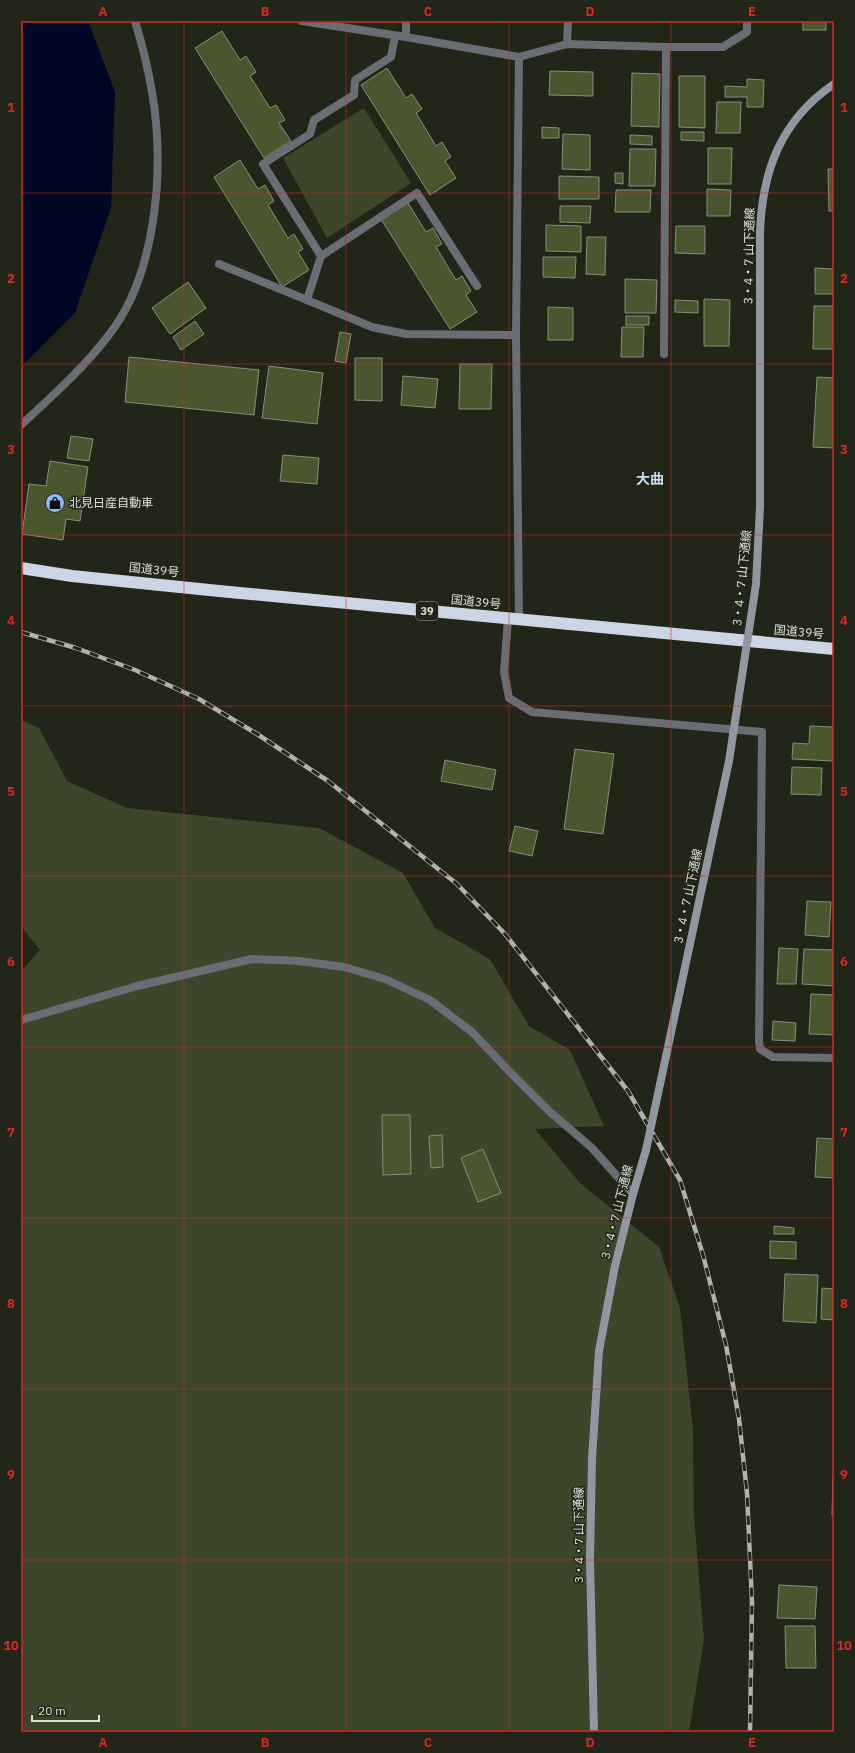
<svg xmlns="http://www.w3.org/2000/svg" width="855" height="1753" font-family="'IBM Plex Sans','Noto Sans JP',sans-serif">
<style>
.green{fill:#3d452a}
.water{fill:#000724}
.building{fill:#4a572e;stroke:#888d7d}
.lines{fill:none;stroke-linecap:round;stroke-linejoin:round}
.street{stroke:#6a6d74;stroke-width:8}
.secondary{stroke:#9197a1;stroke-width:8}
.highway{stroke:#ccd5e4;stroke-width:12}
.rail-casing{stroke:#afb3a9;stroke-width:4.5}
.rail{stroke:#222619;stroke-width:3;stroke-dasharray:9;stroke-linecap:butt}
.secondary-bridge{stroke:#9197a1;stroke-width:8}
.grid{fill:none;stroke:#d62828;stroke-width:1;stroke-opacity:0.55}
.labels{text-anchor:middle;stroke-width:3;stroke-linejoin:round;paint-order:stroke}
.shield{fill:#222619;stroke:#a5a89e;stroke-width:1}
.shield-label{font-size:11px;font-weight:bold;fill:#dde0d7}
.street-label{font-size:12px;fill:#dde0d7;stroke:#222619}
.poi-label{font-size:12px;fill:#dde0d7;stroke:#222619;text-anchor:start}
.quarter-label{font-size:14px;font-weight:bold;fill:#cbdbf5;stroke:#222619}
.neatline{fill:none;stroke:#d62828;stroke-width:1.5}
.grid-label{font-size:13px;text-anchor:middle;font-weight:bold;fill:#d62828}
</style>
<rect width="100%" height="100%" fill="#222619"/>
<g class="green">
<path d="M 364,108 L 411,183 L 327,238 L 283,158 Z"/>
<path d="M 21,720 L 39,728 L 67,781 L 127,808 L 319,828 L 403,873 L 435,928 L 490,959 L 529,1026 L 570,1050 L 604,1126 L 535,1129 L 581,1184 L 659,1247 L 680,1308 L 693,1430 L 694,1516 L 704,1640 L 689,1732 L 21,1732 L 21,971 L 40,950 L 21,926 Z"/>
</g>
<path class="water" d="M 21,21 L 88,21 L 115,92 L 111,208 L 75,313 L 21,367 Z"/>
<g class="building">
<rect x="803" y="21" width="23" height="9"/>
<path d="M 222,31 L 240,60 L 246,56 L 256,72 L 250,76 L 270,108 L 276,105 L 285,120 L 279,123 L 291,141 L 264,158 L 195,48 Z"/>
<path d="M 387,68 L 406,98 L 412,94 L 422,109 L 416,113 L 436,146 L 442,142 L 451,157 L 445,161 L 456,178 L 430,195 L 361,85 Z"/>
<path d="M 550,71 L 593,72 L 593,96 L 549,95 Z"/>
<path d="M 632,73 L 660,74 L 659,127 L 631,126 Z"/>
<path d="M 679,76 L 705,76 L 705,128 L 679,127 Z"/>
<path d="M 747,79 L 764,80 L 763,107 L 747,107 L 747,97 L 725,97 L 725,86 L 747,87 Z"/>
<path d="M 717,102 L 741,102 L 740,133 L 716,133 Z"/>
<path d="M 542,127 L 559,128 L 559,138 L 542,138 Z"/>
<path d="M 681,132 L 704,132 L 704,141 L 681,140 Z"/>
<path d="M 563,134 L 590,135 L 590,170 L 562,169 Z"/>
<path d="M 630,135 L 652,136 L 652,145 L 630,144 Z"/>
<path d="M 708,148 L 732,148 L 731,184 L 708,184 Z"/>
<path d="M 630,149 L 656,149 L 655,186 L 629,186 Z"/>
<path d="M 240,160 L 258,189 L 265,185 L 274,201 L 268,205 L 288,238 L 294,234 L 303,249 L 298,252 L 309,270 L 282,287 L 214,177 Z"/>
<path d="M 828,169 L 834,169 L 834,211 L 829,211 Z"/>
<path d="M 615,173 L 623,173 L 623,184 L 615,183 Z"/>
<path d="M 559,176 L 599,177 L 599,199 L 559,199 Z"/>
<path d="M 707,189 L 731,190 L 730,216 L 707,216 Z"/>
<path d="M 616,190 L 651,190 L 650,212 L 615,212 Z"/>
<path d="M 408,203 L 426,232 L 433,228 L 442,244 L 436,247 L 456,280 L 462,276 L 471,291 L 466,295 L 477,312 L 450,329 L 381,219 Z"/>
<path d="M 560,206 L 591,206 L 590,223 L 560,222 Z"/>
<path d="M 546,225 L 581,226 L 581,252 L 546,251 Z"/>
<path d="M 676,226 L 705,226 L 705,254 L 675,253 Z"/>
<path d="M 587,237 L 606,237 L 605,275 L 586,274 Z"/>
<path d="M 543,257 L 576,257 L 575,278 L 543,277 Z"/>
<path d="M 815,268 L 834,269 L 834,294 L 815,294 Z"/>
<path d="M 625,279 L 657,280 L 656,313 L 625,313 Z"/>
<path d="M 188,282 L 206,308 L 170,334 L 152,308 Z"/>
<path d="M 704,299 L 730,300 L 729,346 L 704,346 Z"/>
<path d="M 675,300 L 698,301 L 698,313 L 675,312 Z"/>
<path d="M 814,306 L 834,306 L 834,349 L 813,349 Z"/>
<path d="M 548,307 L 573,308 L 573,340 L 548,340 Z"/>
<rect x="626" y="316" width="23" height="9"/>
<path d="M 195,321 L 204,334 L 181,350 L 173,337 Z"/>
<path d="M 622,327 L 644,327 L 643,357 L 621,357 Z"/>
<path d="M 340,332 L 351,334 L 346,363 L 335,361 Z"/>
<path d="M 129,357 L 259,370 L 254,415 L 125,402 Z"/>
<path d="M 355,358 L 382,358 L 382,401 L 355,400 Z"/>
<path d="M 460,364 L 492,364 L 491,409 L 459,409 Z"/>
<path d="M 269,366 L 323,373 L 317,424 L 262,418 Z"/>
<path d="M 403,376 L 438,379 L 435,408 L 401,405 Z"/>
<path d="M 817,377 L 834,378 L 834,448 L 813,447 Z"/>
<path d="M 71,436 L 93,439 L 89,461 L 67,458 Z"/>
<path d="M 283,455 L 319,458 L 317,484 L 280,481 Z"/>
<path d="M 50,461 L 88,467 L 80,521 L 66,519 L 63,540 L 22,534 L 29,484 L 46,486 Z"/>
<path d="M 810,726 L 834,727 L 834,761 L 792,759 L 793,743 L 809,744 Z"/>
<path d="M 575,749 L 614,754 L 603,834 L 564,829 Z"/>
<path d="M 445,760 L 496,770 L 492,790 L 441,781 Z"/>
<path d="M 792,767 L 822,768 L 821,795 L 791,794 Z"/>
<path d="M 515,826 L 538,831 L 532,856 L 509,851 Z"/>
<path d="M 807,901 L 831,902 L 829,937 L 805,935 Z"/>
<path d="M 779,948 L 798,949 L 796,984 L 777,984 Z"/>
<path d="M 804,949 L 834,950 L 834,986 L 802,984 Z"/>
<path d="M 811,994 L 834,995 L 834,1035 L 809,1034 Z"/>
<path d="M 773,1021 L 796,1023 L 795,1041 L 772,1040 Z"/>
<path d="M 382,1115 L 410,1115 L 411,1174 L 383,1175 Z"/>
<path d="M 442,1135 L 443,1167 L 431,1168 L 429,1136 Z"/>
<path d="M 817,1138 L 834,1139 L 834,1178 L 815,1177 Z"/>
<path d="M 483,1149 L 501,1193 L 478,1202 L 461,1158 Z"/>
<path d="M 774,1226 L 794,1228 L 794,1234 L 774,1234 Z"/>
<path d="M 770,1241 L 796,1242 L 796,1259 L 770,1258 Z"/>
<path d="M 785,1274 L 818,1275 L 816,1323 L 783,1321 Z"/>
<path d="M 822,1288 L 834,1289 L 834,1320 L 821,1319 Z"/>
<path d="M 833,1476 L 834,1476 L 834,1515 L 832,1515 Z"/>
<path d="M 779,1585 L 817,1587 L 815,1619 L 777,1618 Z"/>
<path d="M 785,1626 L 815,1626 L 816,1668 L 786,1668 Z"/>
</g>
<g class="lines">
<g class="street">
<path d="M 302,21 L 406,37 L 519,57 L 567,44 L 666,47 L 723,47 L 747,32 L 747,21"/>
<path d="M 395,36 L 391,57 L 355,80 L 354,95 L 314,120 L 310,134 L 263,164 L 321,256 L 307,300 L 372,327 L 406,334 L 516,335"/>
<path d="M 406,37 L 406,21"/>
<path d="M 567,44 L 568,21"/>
<path d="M 519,57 L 516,335 L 519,620"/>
<path d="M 321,256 L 417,193 L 477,286"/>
<path d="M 219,264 L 307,300"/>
<path d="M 664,354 L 666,47"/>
<path d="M 21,425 C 51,397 83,369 108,336 C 157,275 165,167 152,92 C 148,68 142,44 135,21"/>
<path d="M 508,619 L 504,672 L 509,698 L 532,712 L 762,732 L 759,1041 L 760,1049 L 773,1057 L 834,1058"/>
<path d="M 21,1020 L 137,986 L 252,959 L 299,961 L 344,967 L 385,979 L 430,1000 L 472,1032 L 509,1071 L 549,1111 L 592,1148 L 633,1194"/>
</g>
<g class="secondary">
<path d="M 760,233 C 762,171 781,120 834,84"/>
<path d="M 594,1732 L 590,1559 L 592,1459 L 599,1351 L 615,1266 L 633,1194 L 646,1150"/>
</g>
<path class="highway" d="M 21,568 L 72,576 L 219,591 L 834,649"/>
<g class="rail-casing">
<path id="rail" d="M 21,632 L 76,648 L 135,670 L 199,699 L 257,734 L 328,781 L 457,884 L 505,934 L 628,1091 L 680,1180 L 703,1255 L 726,1345 L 739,1419 L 747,1493 L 752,1602 L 750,1732"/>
</g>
<use href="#rail" class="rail"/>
<path class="secondary-bridge" d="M 646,1150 L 729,761 L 756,584 L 760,507 L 760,233"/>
</g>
<path class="grid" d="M 184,21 L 184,1732M 346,21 L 346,1732M 509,21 L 509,1732M 671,21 L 671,1732M 21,193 L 834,193M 21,364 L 834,364M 21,535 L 834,535M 21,706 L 834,706M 21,876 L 834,876M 21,1047 L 834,1047M 21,1218 L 834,1218M 21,1389 L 834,1389M 21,1560 L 834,1560"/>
<defs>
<g id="shop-disc" transform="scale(1)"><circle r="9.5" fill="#91b8fd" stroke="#222619"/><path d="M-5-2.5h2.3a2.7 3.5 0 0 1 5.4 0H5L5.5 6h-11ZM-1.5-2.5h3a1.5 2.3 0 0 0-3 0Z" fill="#111"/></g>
</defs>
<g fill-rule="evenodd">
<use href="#shop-disc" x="55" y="503"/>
</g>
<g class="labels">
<rect class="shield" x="416" y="602" width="22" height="18" rx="3"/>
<g class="shield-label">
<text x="427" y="615">39</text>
</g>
<g class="street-label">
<text transform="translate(749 256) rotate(-89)" y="4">3・4・7 山下通線</text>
<text transform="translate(154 570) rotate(6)" y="4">国道39号</text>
<text transform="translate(742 578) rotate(-84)" y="4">3・4・7 山下通線</text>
<text transform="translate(476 602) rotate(6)" y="4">国道39号</text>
<text transform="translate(799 632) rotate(5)" y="4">国道39号</text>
<text transform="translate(688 896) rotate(-78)" y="4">3・4・7 山下通線</text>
<text transform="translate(617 1212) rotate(-76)" y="4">3・4・7 山下通線</text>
<text transform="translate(579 1535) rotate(-90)" y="4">3・4・7 山下通線</text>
</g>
<g class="poi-label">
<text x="69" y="507">北見日産自動車</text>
</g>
<g class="quarter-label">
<text x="650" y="484">大曲</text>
</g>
</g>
<rect width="855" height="1753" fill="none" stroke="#222619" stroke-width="44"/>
<path d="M32 1715v6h67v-6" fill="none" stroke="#dde0d7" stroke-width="2"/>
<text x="38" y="1715" font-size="12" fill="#dde0d7" stroke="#222619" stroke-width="3" paint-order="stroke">20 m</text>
<rect x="22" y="22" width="811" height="1709" class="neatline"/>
<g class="grid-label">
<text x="103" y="16">A</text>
<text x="265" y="16">B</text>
<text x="428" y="16">C</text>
<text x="590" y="16">D</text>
<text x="752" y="16">E</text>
<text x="11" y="112">1</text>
<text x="844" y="112">1</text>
<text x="11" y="283">2</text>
<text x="844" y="283">2</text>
<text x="11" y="454">3</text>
<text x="844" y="454">3</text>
<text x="11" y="625">4</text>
<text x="844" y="625">4</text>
<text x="11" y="796">5</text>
<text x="844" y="796">5</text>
<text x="11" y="966">6</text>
<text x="844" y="966">6</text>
<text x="11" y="1137">7</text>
<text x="844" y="1137">7</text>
<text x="11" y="1308">8</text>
<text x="844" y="1308">8</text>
<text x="11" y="1479">9</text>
<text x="844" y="1479">9</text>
<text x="11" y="1650">10</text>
<text x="844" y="1650">10</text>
<text x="103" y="1747">A</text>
<text x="265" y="1747">B</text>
<text x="428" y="1747">C</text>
<text x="590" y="1747">D</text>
<text x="752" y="1747">E</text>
</g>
</svg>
